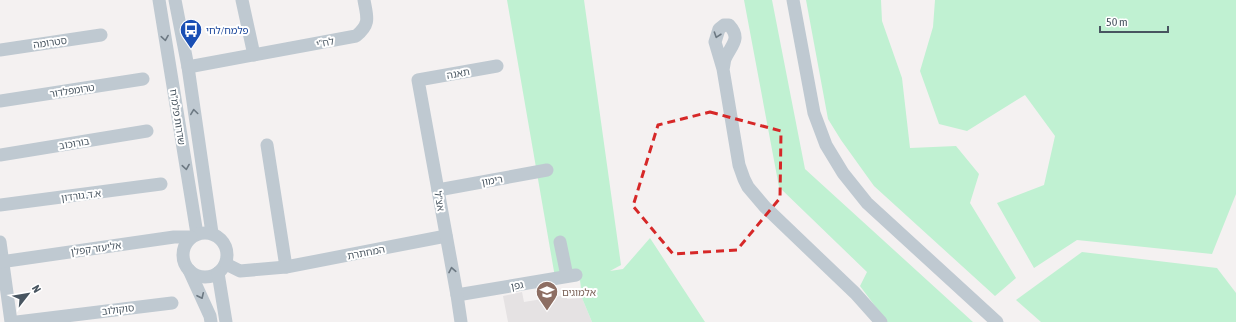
<svg xmlns="http://www.w3.org/2000/svg" width="1236" height="322" font-family="'Asap Condensed','Noto Sans Hebrew',sans-serif">
<style>
.education{fill:#e5e2e3}
.green{fill:#c0f1d2}
.lines{fill:none;stroke-linecap:round;stroke-linejoin:round}
.minor{stroke:#bfc9d1;stroke-width:13}
.oneway{stroke:#6c7882}
.marked{fill:none;stroke:#d62828;stroke-width:3;stroke-dasharray:8 5;stroke-linejoin:round}
.labels{text-anchor:middle;stroke-width:4;stroke-linejoin:round;paint-order:stroke}
.transit-label{font-size:10px;fill:#164399;stroke:#fff;text-anchor:start}
.street-label{font-size:10px;fill:#485560;stroke:#fff}
.education-label{font-size:10px;fill:#785e54;stroke:#fff;text-anchor:start}
</style>
<rect width="100%" height="100%" fill="#f4f1f1"/>
<path class="education" d="M 522,292 L 524,302 L 567,295 L 567,299 L 582,298 L 592,322 L 508,322 L 503,296 Z"/>
<g class="green">
<path d="M 507,0 L 584,0 L 621,265 L 610,271 L 623,269 L 650,238 L 705,322 L 592,322 L 582,298 L 580,280 L 556,283 Z"/>
<path d="M 744,0 L 772,0 L 805,169 L 973,322 L 887,322 L 860,286 L 867,272 L 779,187 Z"/>
<path d="M 806,0 L 881,0 L 882,21 L 902,78 L 910,148 L 956,146 L 979,174 L 970,203 L 1016,278 L 995,296 L 874,186 L 841,140 L 828,119 Z"/>
<path d="M 935,0 L 1236,0 L 1236,194 L 1212,254 L 1077,240 L 1034,268 L 997,203 L 1044,185 L 1055,136 L 1025,95 L 967,131 L 939,124 L 920,71 L 933,27 Z"/>
<path d="M 1082,252 L 1217,268 L 1236,293 L 1236,322 L 1041,322 L 1016,300 Z"/>
</g>
<g class="lines">
<g class="minor">
<path d="M 159,0 L 197,234"/>
<path d="M 175,0 L 188,67 L 212,233"/>
<path d="M 242,0 L 254,55"/>
<path d="M 793,0 L 814,113 L 826,145 L 843,173 L 867,203 L 997,322"/>
<path d="M 0,50 L 101,35"/>
<path d="M 188,67 L 356,36 C 371,24 367,17 364,0"/>
<path d="M 723,69 C 724,66 724,62 725,59 C 731,45 742,39 729,25 L 724,25 L 719,29 L 715,42 L 723,69 L 739,165 L 744,179 L 748,187 L 765,207 L 855,293 L 881,322"/>
<path d="M 0,101 L 143,79"/>
<path d="M 267,145 L 286,267"/>
<path d="M 0,155 L 147,131"/>
<path d="M 438,190 L 547,170"/>
<path d="M 0,205 L 161,184"/>
<circle cx="205" cy="255" r="22"/>
<path d="M 0,242 L 11,322"/>
<path d="M 560,242 L 567,276"/>
<path d="M 0,262 L 174,237 L 191,237"/>
<path d="M 226,264 L 240,271 L 286,267 L 446,236"/>
<path d="M 189,270 L 210,316 L 211,322"/>
<path d="M 218,273 L 226,322"/>
<path d="M 457,295 L 576,275"/>
<path d="M 17,322 L 172,303"/>
<path d="M 461,322 L 457,295 L 418,80 L 497,66"/>
</g>
</g>
<defs><path id="oneway-chevron" d="M-2-3.5L2.5 0L-2 3.5" fill="none" stroke-width="1.6" stroke-linecap="round" stroke-linejoin="round"/></defs>
<g class="oneway">
<use href="#oneway-chevron" transform="translate(717 35) rotate(109)"/>
<use href="#oneway-chevron" transform="translate(165 38) rotate(81)"/>
<use href="#oneway-chevron" transform="translate(194 112) rotate(-98)"/>
<use href="#oneway-chevron" transform="translate(186 167) rotate(81)"/>
<use href="#oneway-chevron" transform="translate(452 270) rotate(-101)"/>
<use href="#oneway-chevron" transform="translate(201 296) rotate(65)"/>
</g>
<path class="marked" d="M 710,112 L 781,131 L 780,198 L 737,250 L 673,254 L 633,206 L 658,125 Z"/>
<defs>
<g id="bus-pin" transform="scale(1.15)"><path d="M0 17L-7.5 6A9.5 9.5 0 1 1 7.5 6Z" fill="#1a4fb4" stroke="#fff"/><path d="M-5-6H5V4H4V6H2V4H-2V6H-4V4H-5ZM-3.5-4V0h7V-4ZM-3.5 1.2v1.5H-2V1.2ZM2 1.2v1.5H3.5V1.2Z" fill="#fff"/></g>
<g id="school-pin" transform="scale(1.15)"><path d="M0 17L-7.5 6A9.5 9.5 0 1 1 7.5 6Z" fill="#8d6e63" stroke="#fff"/><path d="M0-5L7-2L0 1L-7-2ZM-4 1L0 2.5L4 1V4Q0 6-4 4Z" fill="#fff"/></g>
</defs>
<g fill-rule="evenodd">
<use href="#bus-pin" x="191" y="30"/>
<use href="#school-pin" x="547" y="292"/>
</g>
<g class="labels">
<g class="transit-label">
<text x="206" y="34">פלמח/לחי</text>
</g>
<g class="street-label">
<text transform="translate(50 42) rotate(-8)" y="4">סטרומה</text>
<text transform="translate(325 42) rotate(-11)" y="4">לח"י</text>
<text transform="translate(458 73) rotate(-10)" y="4">תאנה</text>
<text transform="translate(72 90) rotate(-9)" y="4">טרומפלדור</text>
<text transform="translate(178 117) rotate(81)" y="4">שדרות פלמ"ח</text>
<text transform="translate(74 143) rotate(-10)" y="4">בורוכוב</text>
<text transform="translate(492 180) rotate(-10)" y="4">רימון</text>
<text transform="translate(81 195) rotate(-7)" y="4">א.ד. גורדון</text>
<text transform="translate(440 201) rotate(80)" y="4">אצ"ל</text>
<text transform="translate(96 248) rotate(-8)" y="4">אליעזר קפלן</text>
<text transform="translate(366 252) rotate(-11)" y="4">המחתרת</text>
<text transform="translate(517 285) rotate(-10)" y="4">גפן</text>
<text transform="translate(118 309) rotate(-7)" y="4">סוקולוב</text>
</g>
<g class="education-label">
<text x="562" y="296">אלמוגים</text>
</g>
</g>
<g transform="translate(28 294) rotate(59)" stroke="#ffffff" stroke-width="3" paint-order="stroke">
<path d="M0-3L7 15L0 10L-7 15Z" fill="#485560"/>
<text y="-6" font-size="11" font-weight="bold" text-anchor="middle" fill="#485560">N</text>
</g>
<path d="M1100 26v6h68v-6" fill="none" stroke="#485560" stroke-width="2"/>
<text x="1106" y="26" font-size="12" fill="#485560" stroke="#ffffff" stroke-width="3" paint-order="stroke">50 m</text>
</svg>
